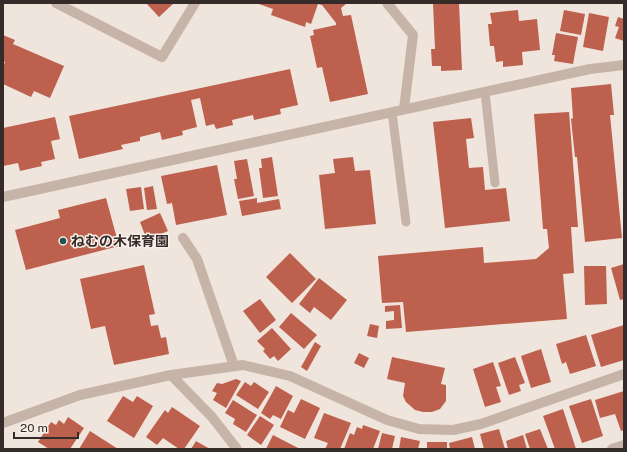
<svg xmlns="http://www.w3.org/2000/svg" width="627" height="452" font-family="'Public Sans','Noto Sans JP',sans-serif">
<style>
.building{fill:#bd604d}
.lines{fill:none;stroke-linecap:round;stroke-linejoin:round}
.lane{stroke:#c7b4a9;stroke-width:9}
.street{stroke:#c7b4a9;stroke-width:10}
.poi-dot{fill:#215353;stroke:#f8efe8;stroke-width:1.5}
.labels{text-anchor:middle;stroke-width:3;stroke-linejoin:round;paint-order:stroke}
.poi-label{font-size:14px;font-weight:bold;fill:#352b28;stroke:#f8efe8;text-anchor:start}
</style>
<rect width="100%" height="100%" fill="#f0e5dc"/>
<g class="building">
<path d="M 146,3 L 174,3 L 159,17 Z"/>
<path d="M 256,3 L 347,3 L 341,8 L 343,16 L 351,15 L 368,94 L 330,102 L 322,67 L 317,68 L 310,36 L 314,35 L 313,30 L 336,25 L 336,23 L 322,5 L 318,4 L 311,24 L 306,22 L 305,27 L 271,15 L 273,9 Z"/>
<path d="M 433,3 L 459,3 L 462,70 L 441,71 L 441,66 L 432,66 L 431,49 L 435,49 Z"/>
<path d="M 518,10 L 519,21 L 537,19 L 540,50 L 522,52 L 523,65 L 503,67 L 503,61 L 496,62 L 494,46 L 490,46 L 488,24 L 492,24 L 490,13 Z"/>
<path d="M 564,10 L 585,14 L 581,35 L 560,31 Z"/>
<path d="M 589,13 L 609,17 L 603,51 L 583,47 Z"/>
<path d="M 618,17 L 624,19 L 624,41 L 615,38 L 619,27 L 615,26 Z"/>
<path d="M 556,33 L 578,37 L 573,64 L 554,61 L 555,55 L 552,55 Z"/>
<path d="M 3,35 L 15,40 L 13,44 L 64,66 L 50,98 L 34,91 L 31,97 L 3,84 L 3,67 L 5,62 L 3,61 Z"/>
<path d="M 290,69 L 298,105 L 280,109 L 281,114 L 254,120 L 253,115 L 232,120 L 233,125 L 216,129 L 214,124 L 206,126 L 200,98 L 191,100 L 197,127 L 182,131 L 183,135 L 162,140 L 160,132 L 140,137 L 140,141 L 121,145 L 123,149 L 79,159 L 69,116 Z"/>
<path d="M 611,84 L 614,115 L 610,115 L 622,238 L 585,242 L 577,157 L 575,157 L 571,119 L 573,118 L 571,88 Z"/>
<path d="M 569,112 L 578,227 L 571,227 L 574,273 L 563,274 L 567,319 L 406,332 L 403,302 L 382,303 L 378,256 L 483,247 L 484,263 L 536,259 L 549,248 L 547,229 L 543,229 L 534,114 Z"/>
<path d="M 55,117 L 60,139 L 51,141 L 55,159 L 41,162 L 42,166 L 20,171 L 18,163 L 3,166 L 3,128 Z"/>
<path d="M 471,118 L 474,138 L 466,139 L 469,168 L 483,167 L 485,190 L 506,188 L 510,221 L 445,228 L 433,122 Z"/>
<path d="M 272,157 L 278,196 L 263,198 L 259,168 L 262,168 L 261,159 Z"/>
<path d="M 353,157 L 355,171 L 370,170 L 376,224 L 325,229 L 319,175 L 335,173 L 333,159 Z"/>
<path d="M 247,159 L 254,196 L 238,199 L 234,179 L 237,179 L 234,161 Z"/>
<path d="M 217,165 L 227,215 L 176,225 L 172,203 L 167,204 L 161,176 Z"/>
<path d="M 153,186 L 157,209 L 147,210 L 144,188 Z"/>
<path d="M 141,187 L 144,209 L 130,211 L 126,189 Z"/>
<path d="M 106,198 L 119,246 L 26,270 L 15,230 L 60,218 L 58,210 Z"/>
<path d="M 257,198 L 257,203 L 279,199 L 281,209 L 242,216 L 239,201 Z"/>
<path d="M 160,213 L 168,231 L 147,240 L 140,222 Z"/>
<path d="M 290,253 L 316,279 L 292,303 L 266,277 Z"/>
<path d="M 624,264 L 624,299 L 620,300 L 611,268 Z"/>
<path d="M 144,265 L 155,314 L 149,315 L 151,326 L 158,325 L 161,338 L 166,337 L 169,354 L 114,365 L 105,326 L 91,329 L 80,279 Z"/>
<path d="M 584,266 L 606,266 L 607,304 L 585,305 Z"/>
<path d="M 319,278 L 347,300 L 331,320 L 314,307 L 310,313 L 299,304 Z"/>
<path d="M 260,299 L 276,320 L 260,333 L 243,311 Z"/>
<path d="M 400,305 L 402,328 L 386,329 L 386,321 L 394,320 L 394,311 L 385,312 L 385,306 Z"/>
<path d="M 291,313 L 317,335 L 304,349 L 279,327 Z"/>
<path d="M 370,324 L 379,326 L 377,338 L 367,336 Z"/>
<path d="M 624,325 L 624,360 L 601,367 L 591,335 Z"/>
<path d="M 272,328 L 291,349 L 278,361 L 274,356 L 270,359 L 263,351 L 265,349 L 257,341 Z"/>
<path d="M 586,335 L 596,366 L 570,374 L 566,362 L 562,364 L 556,344 Z"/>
<path d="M 315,342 L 321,346 L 307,371 L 301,367 Z"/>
<path d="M 541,349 L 551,382 L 531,388 L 521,356 Z"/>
<path d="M 359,353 L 369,358 L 364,368 L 354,363 Z"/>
<path d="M 392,357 L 445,368 L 441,384 L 446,385 L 446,401 L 440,409 L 432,412 L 423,412 L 415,410 L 406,402 L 403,396 L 405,383 L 387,379 Z"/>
<path d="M 515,357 L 525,383 L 519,385 L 521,391 L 509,395 L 498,363 Z"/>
<path d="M 493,362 L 501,386 L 496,387 L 501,402 L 485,407 L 473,369 Z"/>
<path d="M 236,379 L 241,381 L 226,408 L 213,400 L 217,393 L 212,391 L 217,383 L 222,384 Z"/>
<path d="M 245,382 L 251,386 L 254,382 L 269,392 L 258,409 L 236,395 Z"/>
<path d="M 276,386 L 293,396 L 281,419 L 273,415 L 270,419 L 261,413 Z"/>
<path d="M 624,391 L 624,430 L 621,431 L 615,414 L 600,418 L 595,400 Z"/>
<path d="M 123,396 L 133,402 L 137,396 L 153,406 L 134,438 L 107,421 Z"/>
<path d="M 301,399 L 320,408 L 305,439 L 280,427 L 288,410 L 294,413 Z"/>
<path d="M 591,399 L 603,436 L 582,443 L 569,406 Z"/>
<path d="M 233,400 L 257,415 L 246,432 L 233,424 L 235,419 L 225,413 Z"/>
<path d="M 172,407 L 200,426 L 184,449 L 179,449 L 163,438 L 157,445 L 146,437 L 165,410 L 168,413 Z"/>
<path d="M 563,409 L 576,449 L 555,449 L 543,416 Z"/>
<path d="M 324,413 L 351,423 L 340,449 L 325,449 L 328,443 L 314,438 Z"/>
<path d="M 260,416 L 274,425 L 261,445 L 247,435 Z"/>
<path d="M 68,417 L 84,428 L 70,449 L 49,449 L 38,442 L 51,422 L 56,425 L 59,420 L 64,424 Z"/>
<path d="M 363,425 L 380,431 L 373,449 L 344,449 L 350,433 L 354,435 L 357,427 L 362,429 Z"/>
<path d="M 499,429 L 505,449 L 484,449 L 480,434 Z"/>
<path d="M 540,429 L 548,449 L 530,449 L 525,434 Z"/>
<path d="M 90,431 L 118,449 L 79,449 Z"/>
<path d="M 382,433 L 395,436 L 392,449 L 378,449 Z"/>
<path d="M 273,435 L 300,449 L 266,449 Z"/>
<path d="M 523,435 L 527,449 L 508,449 L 506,441 Z"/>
<path d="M 401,437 L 420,441 L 418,449 L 399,449 Z"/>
<path d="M 472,437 L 475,449 L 450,449 L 449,443 Z"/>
<path d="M 196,441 L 210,449 L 191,449 Z"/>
<rect x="427" y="442" width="20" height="7"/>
</g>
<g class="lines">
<g class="lane">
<path d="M 485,92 L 495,183"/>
<path d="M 392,112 L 406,222"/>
</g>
<g class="street">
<path d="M 56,3 L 162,57 L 195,3"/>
<path d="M 387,3 L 413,35 L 404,109"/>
<path d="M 3,197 L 590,69 L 624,65"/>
<path d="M 183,238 L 197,259 L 234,366"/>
<path d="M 171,375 L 212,417 L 237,449"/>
<path d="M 3,423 L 80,395 L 171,375 L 243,365 L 290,376 L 387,420 L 419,429 L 453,430 L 481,424 L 624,374"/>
<path d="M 612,449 L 624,445"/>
</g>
</g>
<circle class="poi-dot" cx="63" cy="241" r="4"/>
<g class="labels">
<g class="poi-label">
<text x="71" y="246">ねむの木保育園</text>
</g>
</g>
<rect width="627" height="452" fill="none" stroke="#352b28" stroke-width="8"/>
<path d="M14 432v6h64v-6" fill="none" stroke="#352b28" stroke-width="2"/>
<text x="20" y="432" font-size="12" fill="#352b28" stroke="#f8efe8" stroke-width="3" paint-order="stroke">20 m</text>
</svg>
